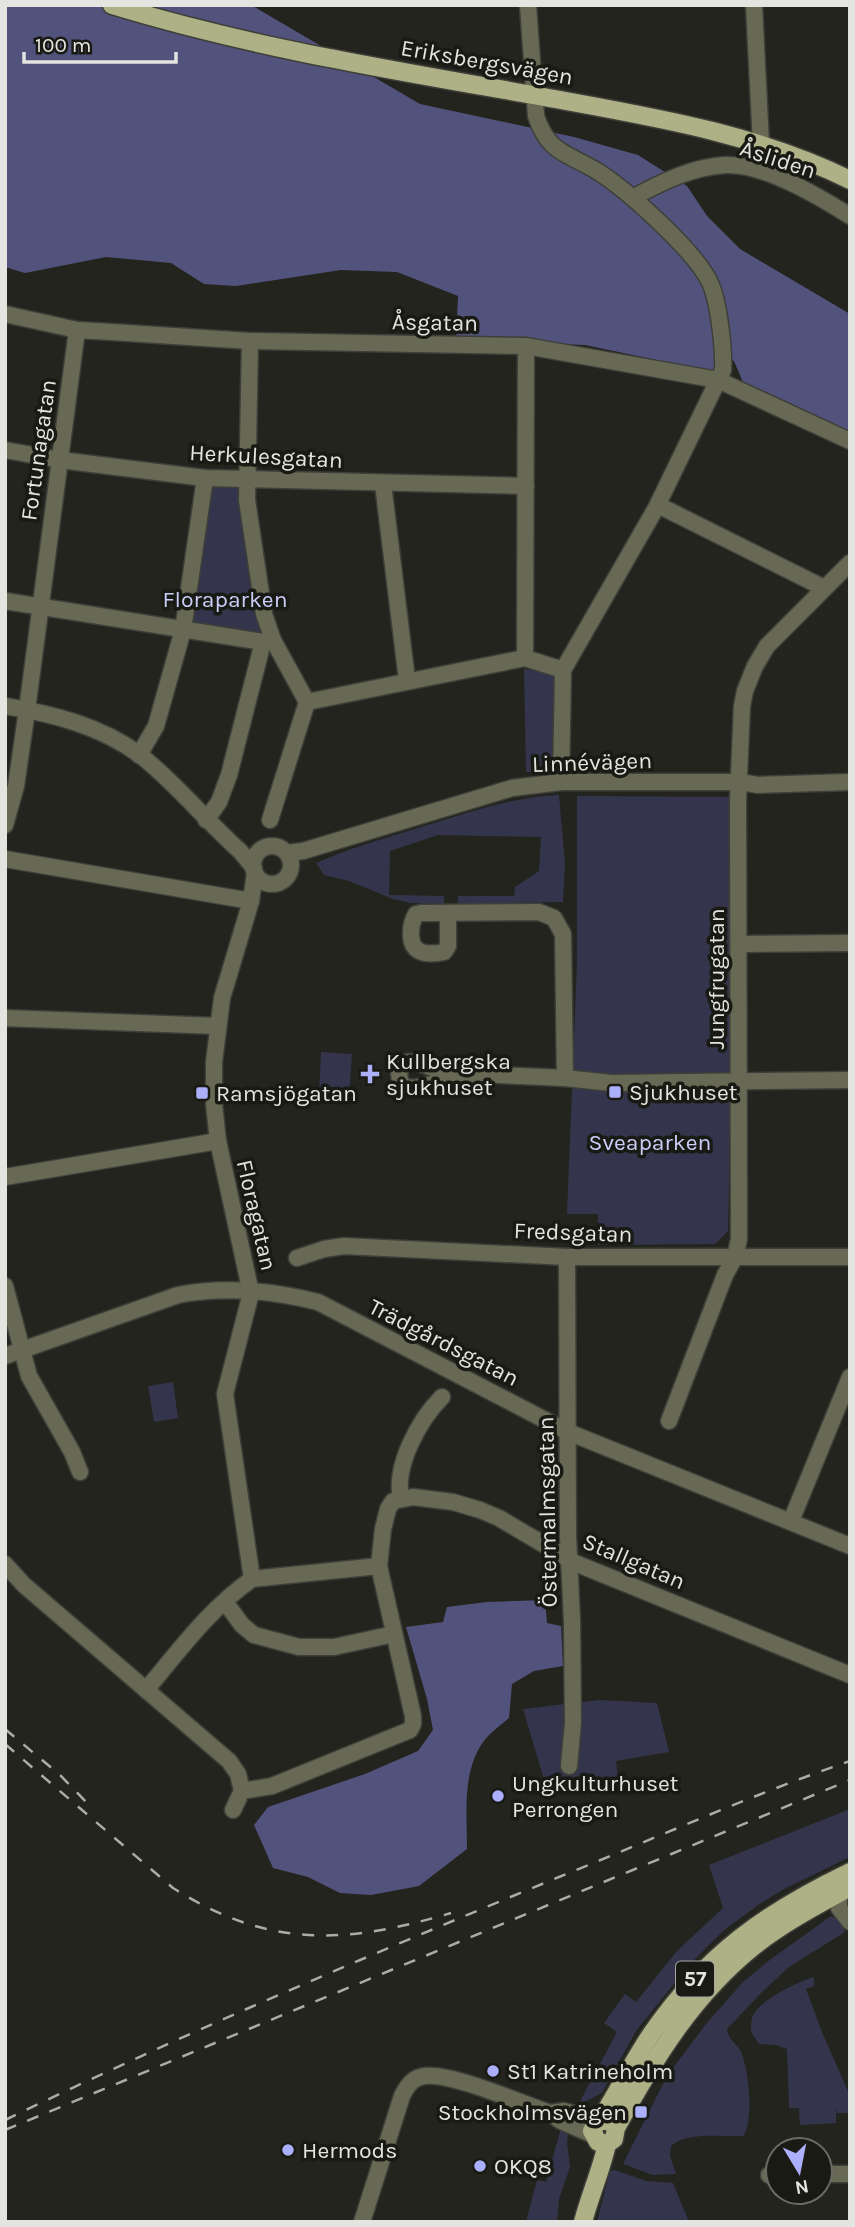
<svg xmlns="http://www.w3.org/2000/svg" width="855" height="2227" font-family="Karla,sans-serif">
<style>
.green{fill:#34354d}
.forest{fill:#52537d}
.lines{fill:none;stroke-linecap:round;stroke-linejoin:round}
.minor-casing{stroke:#3e3f38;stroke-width:19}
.major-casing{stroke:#3e3f38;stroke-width:21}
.minor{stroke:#686955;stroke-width:16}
.major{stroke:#aeb086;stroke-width:18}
.rail{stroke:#acaca7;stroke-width:2.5;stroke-dasharray:12 12;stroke-linecap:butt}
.poi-dot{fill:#acaffb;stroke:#1a1a14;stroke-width:2.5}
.labels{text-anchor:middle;stroke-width:7;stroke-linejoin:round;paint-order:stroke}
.shield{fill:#1a1a14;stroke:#a7a7a3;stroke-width:2}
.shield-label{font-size:21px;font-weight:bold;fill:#e4e4e0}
.street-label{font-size:23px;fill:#e4e4e0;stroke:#1a1a14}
.park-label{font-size:23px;fill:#cbcef8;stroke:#1a1a14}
.poi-label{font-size:23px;fill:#e4e4e0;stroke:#1a1a14;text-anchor:start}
</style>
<rect width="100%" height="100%" fill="#23241d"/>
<g class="green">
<path d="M 210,486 L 237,487 L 242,501 L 262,632 L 256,636 L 191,625 Z"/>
<path d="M 524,669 L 548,672 L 556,677 L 555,770 L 526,772 Z"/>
<path d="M 559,795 L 565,865 L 563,902 L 458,904 L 458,896 L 514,896 L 515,887 L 539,871 L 541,837 L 438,835 L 390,851 L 389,895 L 444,896 L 444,904 L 411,903 L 393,899 L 349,881 L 324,875 L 316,863 C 349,848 383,839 418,828 C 464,814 510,797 559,795 Z"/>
<path d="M 577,796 L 736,797 L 728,1231 L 715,1244 L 598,1245 L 598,1214 L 567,1214 L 577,964 Z"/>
<path d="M 321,1052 L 352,1054 L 349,1096 L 319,1095 Z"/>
<path d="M 173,1382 L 178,1418 L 154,1422 L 148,1386 Z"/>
<path d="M 599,1700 L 657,1703 L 669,1752 L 616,1761 L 618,1777 L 546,1786 L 523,1709 Z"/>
<path d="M 850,1809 L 850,1857 L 784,1889 L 761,1903 L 723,1931 L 690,1964 L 636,2031 L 602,2093 L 578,2105 L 617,2032 L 604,2023 L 625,1994 L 636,2002 L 677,1951 L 723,1908 L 709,1865 Z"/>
<path d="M 831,1916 L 839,1920 L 845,1932 L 789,1967 L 761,1993 L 727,2029 C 728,2040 737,2043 741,2052 C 749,2070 754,2122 743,2136 C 721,2137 687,2131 671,2146 L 670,2156 L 676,2174 L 653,2175 L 623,2164 L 667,2076 L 706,2024 L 743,1982 L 771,1959 Z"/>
<path d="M 814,1977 L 814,1986 L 806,1989 L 822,2032 L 850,2096 L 850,2113 L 837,2113 L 836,2106 L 836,2123 L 800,2125 L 799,2108 L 789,2108 L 787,2049 L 776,2045 L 759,2044 L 751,2032 C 751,2026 751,2020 753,2015 C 762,1999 797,1982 814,1977 Z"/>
<path d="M 561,2128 L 568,2132 L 567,2143 L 570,2167 L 559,2199 L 557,2222 L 526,2222 L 537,2180 L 546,2182 Z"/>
<path d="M 615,2170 L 646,2181 L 673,2183 L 689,2222 L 597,2222 L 610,2171 Z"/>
</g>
<g class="forest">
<path d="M 5,5 L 251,5 L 420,104 L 574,137 L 638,155 L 687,186 L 707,216 L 740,249 L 850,314 L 850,435 L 745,387 L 734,361 L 720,355 L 714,372 L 585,345 L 456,340 L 458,296 L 397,272 L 341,270 L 236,286 L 204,284 L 171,263 L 106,257 L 25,273 L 5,267 Z"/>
<path d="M 545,1600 L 547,1623 L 561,1626 L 563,1666 L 534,1671 L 512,1684 L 509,1718 C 502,1724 494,1730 488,1736 C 461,1766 467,1812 467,1849 L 419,1886 L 371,1895 L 340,1893 L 308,1877 L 273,1868 L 254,1825 L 268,1807 L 365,1774 L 418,1751 L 433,1730 L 427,1699 L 406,1627 L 443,1622 L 447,1607 L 487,1602 Z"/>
</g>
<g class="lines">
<g class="minor-casing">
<g id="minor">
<path d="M 528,5 L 536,116 C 548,153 567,153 597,171 C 627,190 698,253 711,285 C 719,304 724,350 723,370 L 656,508 L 563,670 L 561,782"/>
<path d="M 754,5 L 761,144"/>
<path d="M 634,197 C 662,182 692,167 725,165 C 763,163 818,196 850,216"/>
<path d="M 5,314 L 77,330 L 112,332 L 250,341 L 526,346 L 718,380 L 850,441"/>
<path d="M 250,341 L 247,500 L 264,614 L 273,640 L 307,702 L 270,820"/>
<path d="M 5,450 L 60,460 L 205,478 L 526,486"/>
<path d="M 383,484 L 407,680"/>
<path d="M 658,505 L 824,588"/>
<path d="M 5,601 L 263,642 L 273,640"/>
<path d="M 525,658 L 526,346"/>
<path d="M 307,702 L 525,658 L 563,670"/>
<path d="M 5,706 C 53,714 101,726 140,755 C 176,783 206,821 240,851 L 254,868"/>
<path d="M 139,755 L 156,726 L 183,630 L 205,478"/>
<path d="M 206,820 L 219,802 L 229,775 L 263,642"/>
<path d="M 5,825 L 16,786 L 27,710 L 77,330"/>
<circle cx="272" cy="865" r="19"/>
<path d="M 287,853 L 303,851 L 512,788 L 561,782 L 740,782 L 758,785 L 850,782"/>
<path d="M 5,859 L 251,901"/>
<path d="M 448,914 L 448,946 L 444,952 C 425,956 410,953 411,932 C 411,925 412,921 416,914 L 421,913 L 539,912 L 554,918 L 563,934 L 565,1078"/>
<path d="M 739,944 L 850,943"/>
<path d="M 5,1018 L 218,1026"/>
<path d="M 450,1073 L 415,1062 L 408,1062 L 403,1065 L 399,1073 L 400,1081 L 405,1087 L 414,1088 L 432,1084 L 450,1073 L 565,1078 L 611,1083 L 850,1080"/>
<path d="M 5,1177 L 218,1141"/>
<path d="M 567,1257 L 568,1536 L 572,1621 L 573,1723 L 569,1766"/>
<path d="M 297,1258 L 324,1249 L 344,1246 L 567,1257 L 850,1257"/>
<path d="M 5,1286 L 29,1376 L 72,1452 L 80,1472"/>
<path d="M 5,1356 L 178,1295 C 223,1286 273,1291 318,1302 L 568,1432 L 850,1546"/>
<path d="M 669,1421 L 725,1275 L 735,1257 L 739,1239 L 738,799 L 742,706 L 745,691 L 755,666 L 767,646 L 850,563"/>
<path d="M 401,1498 C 394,1466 419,1420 442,1397"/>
<path d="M 791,1521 L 850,1377"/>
<path d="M 5,1564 L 24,1585 L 229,1761 L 238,1774 L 242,1791"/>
<path d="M 252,1579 L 225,1394 L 251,1293 L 218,1141 L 214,1104 L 214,1062 L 222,998 L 251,901 L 255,873"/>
<path d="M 225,1602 L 242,1625 L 254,1635 L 299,1647 L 334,1647 L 394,1634"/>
<path d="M 146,1690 C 178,1652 210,1608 252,1579 L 379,1566"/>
<path d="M 233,1810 L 242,1791 L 272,1786 L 410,1730 L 413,1724 L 413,1716 L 379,1566 L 383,1529 L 388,1509 L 393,1501 L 413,1497 L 453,1502 L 480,1510 L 499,1518 L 575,1563 L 850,1675"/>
<path d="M 839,1893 L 839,1908 L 850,1922"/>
<path d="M 550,2113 L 564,2111 L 598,2121"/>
<path d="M 820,2174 L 850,2174"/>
<path d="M 769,2175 L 778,2175"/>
<path d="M 362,2222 L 402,2096 C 407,2086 413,2077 425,2076 C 450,2072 523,2104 550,2113 L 561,2121 L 593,2135"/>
</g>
</g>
<g class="major-casing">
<g id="major">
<path d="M 112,5 C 249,47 392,70 533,95 C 640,115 751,131 850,180"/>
<path d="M 600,2120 C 618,2092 633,2061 652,2033 C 707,1954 765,1913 850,1872"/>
<path d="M 607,2144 L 614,2139 L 616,2128 C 653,2060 693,1995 754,1946 C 783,1923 817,1905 850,1887"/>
<path d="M 607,2144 L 598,2142 L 592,2131 L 598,2121 L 609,2121"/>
<path d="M 583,2222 C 590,2195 601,2171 607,2144"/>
</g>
</g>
<use href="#minor" class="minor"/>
<use href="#major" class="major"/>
<g class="rail">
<path d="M 5,1729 L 60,1775 L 91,1807"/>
<path d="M 5,1744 L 173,1888 C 269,1949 346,1944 451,1913"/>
<path d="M 5,2120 C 187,2032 372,1954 559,1877 C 656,1838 751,1795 850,1761"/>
<path d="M 5,2130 L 850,1780"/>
</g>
</g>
<g class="poi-dot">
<path d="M366.5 1063.5h7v7h7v7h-7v7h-7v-7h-7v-7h7z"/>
<rect x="608" y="1085" width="14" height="14" rx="3.5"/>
<rect x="195" y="1086" width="14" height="14" rx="3.5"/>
<circle cx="498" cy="1796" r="7"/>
<circle cx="493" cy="2071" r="7"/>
<rect x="634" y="2105" width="14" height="14" rx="3.5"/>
<circle cx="288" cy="2150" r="7"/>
<circle cx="480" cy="2166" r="7"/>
</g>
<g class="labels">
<rect class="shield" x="676" y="1961.5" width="38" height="35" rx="5"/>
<g class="shield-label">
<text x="695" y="1986">57</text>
</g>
<g class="street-label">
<text transform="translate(487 62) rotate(10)" y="8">Eriksbergsvägen</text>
<text transform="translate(778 159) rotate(18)" y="8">Åsliden</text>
<text transform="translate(435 322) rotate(1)" y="8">Åsgatan</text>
<text transform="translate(38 450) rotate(-82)" y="8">Fortunagatan</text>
<text transform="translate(266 456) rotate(3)" y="8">Herkulesgatan</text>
<text transform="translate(592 762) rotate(-2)" y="8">Linnévägen</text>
<text transform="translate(716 979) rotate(-90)" y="8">Jungfrugatan</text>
<text transform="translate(257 1215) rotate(77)" y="8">Floragatan</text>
<text transform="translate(573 1232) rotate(2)" y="8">Fredsgatan</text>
<text transform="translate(444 1342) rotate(27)" y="8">Trädgårdsgatan</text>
<text transform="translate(547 1512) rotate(-91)" y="8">Östermalmsgatan</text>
<text transform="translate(634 1561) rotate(23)" y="8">Stallgatan</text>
</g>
<g class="park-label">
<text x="225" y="607">Floraparken</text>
<text x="650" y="1150">Sveaparken</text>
</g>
<g class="poi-label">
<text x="386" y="1069">Kullbergska<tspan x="386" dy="26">sjukhuset</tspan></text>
<text x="629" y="1100">Sjukhuset</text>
<text x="216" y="1101">Ramsjögatan</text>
<text x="512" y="1791">Ungkulturhuset<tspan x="512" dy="26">Perrongen</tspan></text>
<text x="507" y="2079">St1 Katrineholm</text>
<text x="627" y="2120" text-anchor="end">Stockholmsvägen</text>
<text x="302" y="2158">Hermods</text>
<text x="494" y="2174">OKQ8</text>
</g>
</g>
<rect width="855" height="2227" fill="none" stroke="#e4e4e0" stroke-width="14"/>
<g transform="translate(799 2171) rotate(170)"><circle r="33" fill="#1a1a14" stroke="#6b6b66" stroke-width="2"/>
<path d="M0-5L12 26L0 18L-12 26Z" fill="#acaffb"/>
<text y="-10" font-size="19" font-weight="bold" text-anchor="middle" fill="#e4e4e0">N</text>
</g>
<path d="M24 52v10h152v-10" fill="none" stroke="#e4e4e0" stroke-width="3.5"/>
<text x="35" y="52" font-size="21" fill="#e4e4e0" stroke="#1a1a14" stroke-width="5" paint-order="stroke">100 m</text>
</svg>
